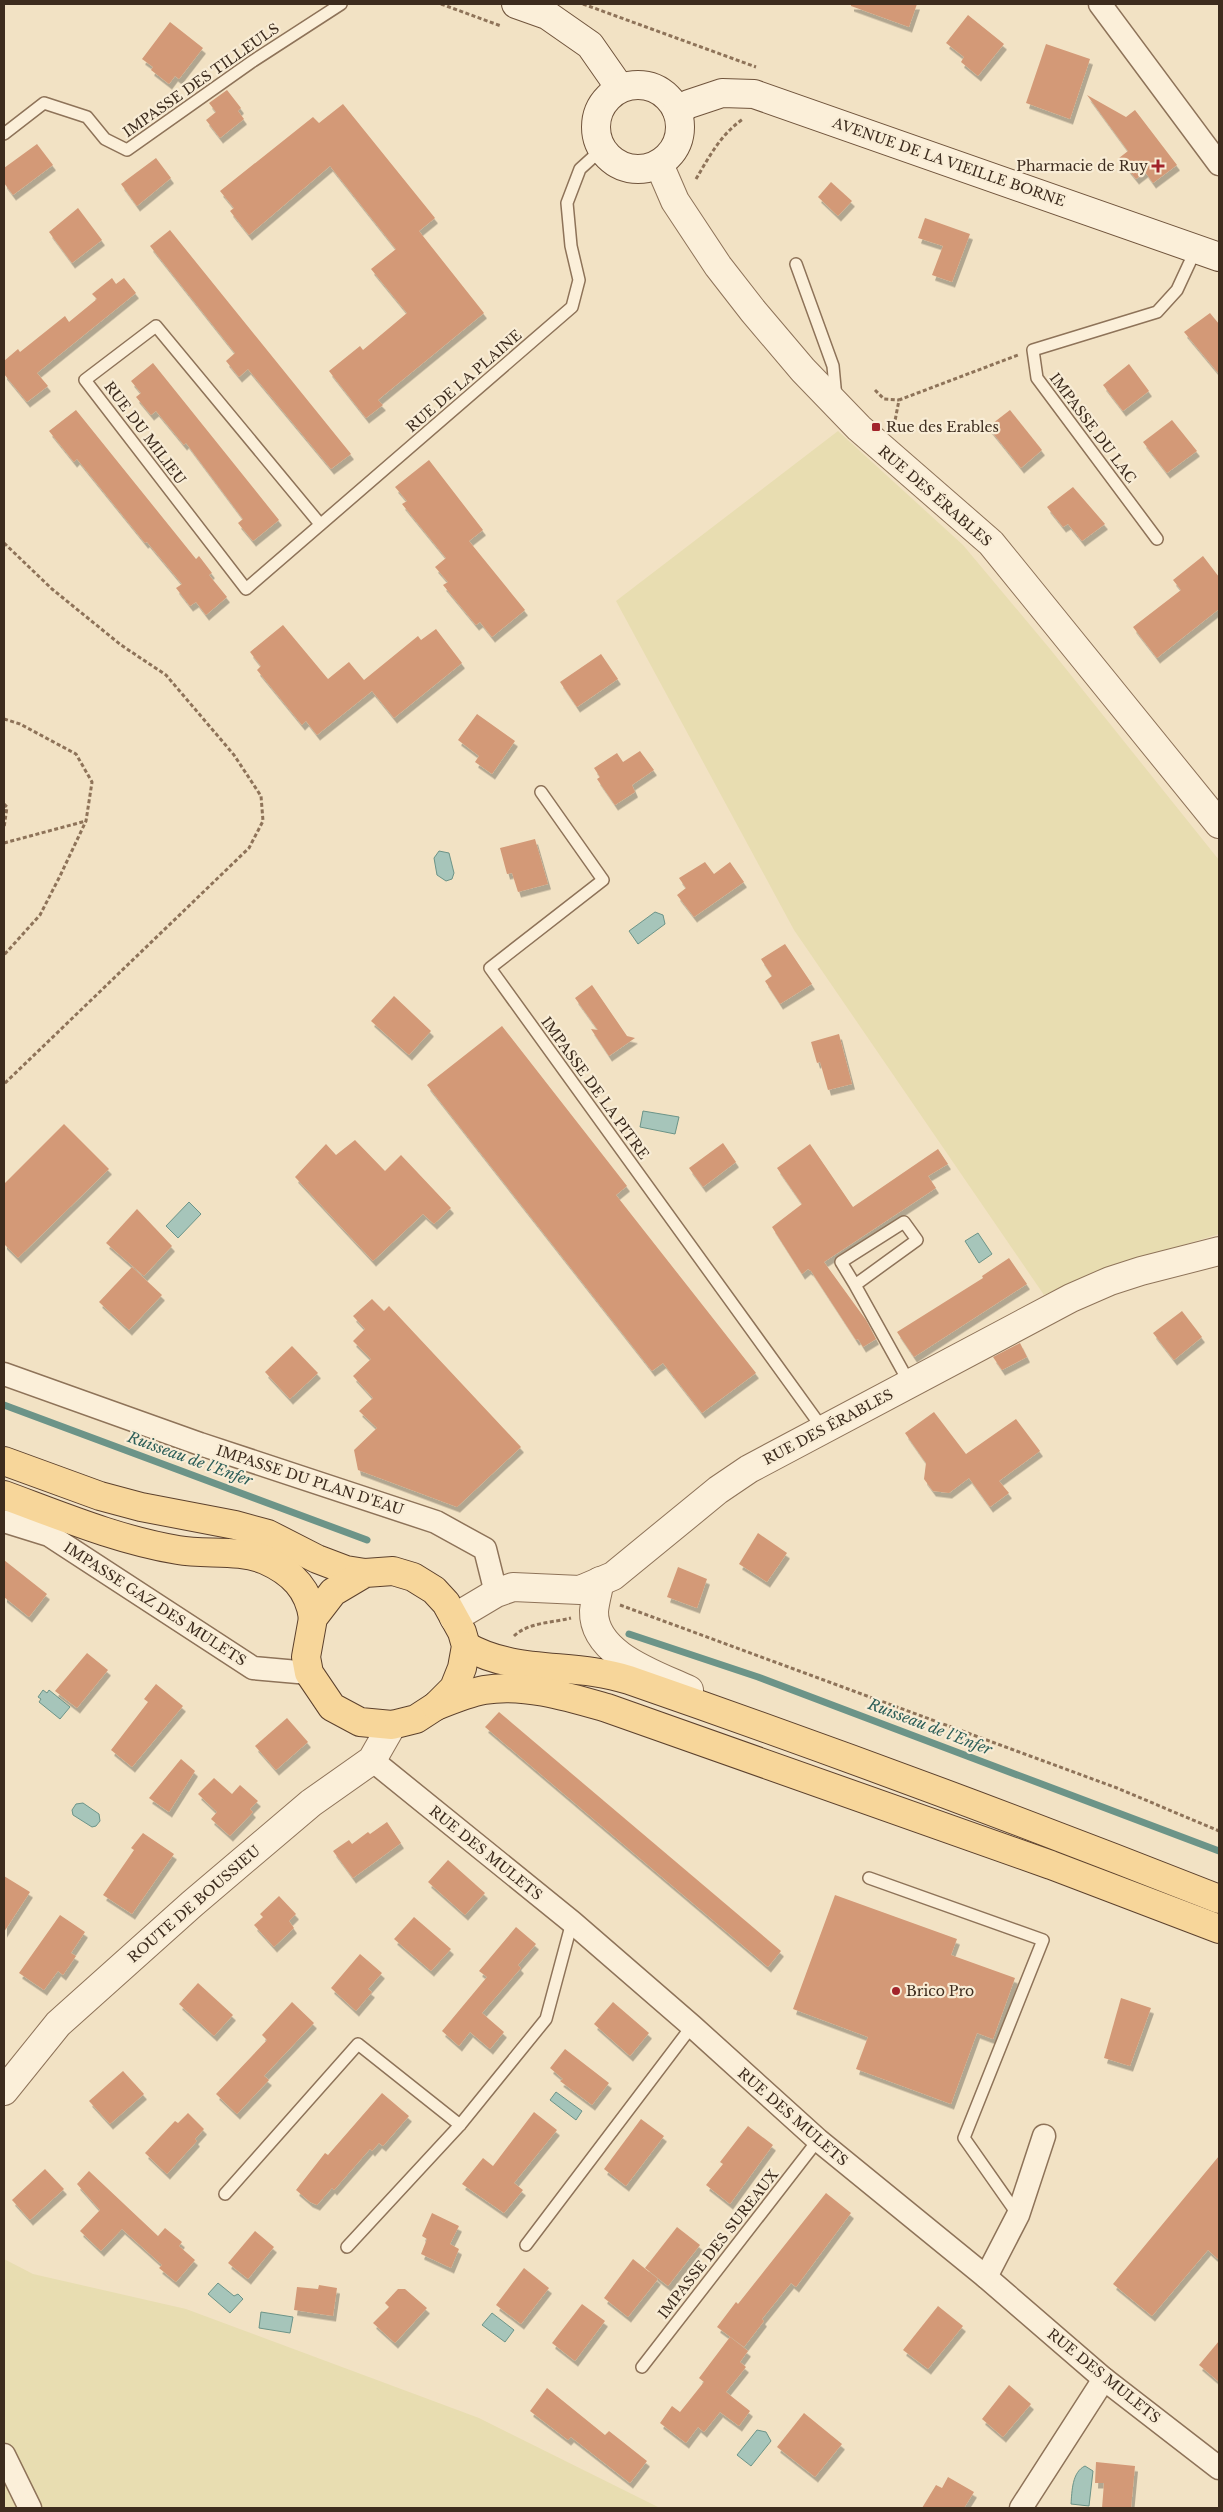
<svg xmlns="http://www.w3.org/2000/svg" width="1223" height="2512" font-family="'Libre Baskerville',serif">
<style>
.farmland{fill:#e8ddb1}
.water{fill:#a6c5ba;stroke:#6c9488}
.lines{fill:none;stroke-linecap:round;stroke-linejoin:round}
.stream{stroke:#6c9488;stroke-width:7}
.building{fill:#d39977;filter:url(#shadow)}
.service-casing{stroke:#8e7359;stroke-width:14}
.minor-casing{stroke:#8e7359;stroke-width:25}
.tertiary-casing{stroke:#8e7359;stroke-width:30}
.secondary-casing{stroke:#70543c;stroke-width:30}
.primary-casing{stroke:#5c412d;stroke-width:30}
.path{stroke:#8e7359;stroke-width:3;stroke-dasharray:4 2.5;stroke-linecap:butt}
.service{stroke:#fbefd9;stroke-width:11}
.minor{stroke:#fbefd9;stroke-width:22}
.tertiary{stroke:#fbefd9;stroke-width:28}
.secondary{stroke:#fbefd9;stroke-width:28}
.primary{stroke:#f7d69a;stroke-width:28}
.poi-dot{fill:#a2242b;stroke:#f8ecd5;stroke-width:2}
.labels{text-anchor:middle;stroke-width:4.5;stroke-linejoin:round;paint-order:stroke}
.street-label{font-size:14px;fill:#3d2c1e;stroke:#f8ecd5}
.poi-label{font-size:14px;fill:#3d2c1e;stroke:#f8ecd5;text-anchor:start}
.water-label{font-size:15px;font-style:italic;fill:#2c5e58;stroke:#f8ecd5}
</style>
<defs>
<filter id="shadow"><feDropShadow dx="3" dy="5.5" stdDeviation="0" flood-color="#0004"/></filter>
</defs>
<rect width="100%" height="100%" fill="#f2e2c4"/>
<g class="farmland">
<path d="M 838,431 L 963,545 L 1050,649 L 1219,860 L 1219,1234 L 1102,1270 L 1044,1295 L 794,930 L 616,601 Z"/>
<path d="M 4,2259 L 33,2274 L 186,2309 L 479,2418 L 660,2508 L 4,2508 Z"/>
</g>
<g class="water">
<path d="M 439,851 L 449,853 L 454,873 L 452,879 L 446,881 L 437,875 L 434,858 Z"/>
<path d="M 655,912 L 663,915 L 665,924 L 638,944 L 629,931 Z"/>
<path d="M 643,1111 L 679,1117 L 675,1134 L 640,1127 Z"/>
<path d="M 189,1202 L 201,1214 L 178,1238 L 166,1226 Z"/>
<path d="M 978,1233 L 992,1254 L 979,1263 L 965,1241 Z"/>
<path d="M 43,1690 L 47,1693 L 49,1690 L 70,1707 L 60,1719 L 39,1702 L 41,1699 L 38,1697 Z"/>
<path d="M 83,1803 L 99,1814 L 100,1821 L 96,1826 L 92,1827 L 73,1815 L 72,1810 L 76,1804 Z"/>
<path d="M 556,2092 L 582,2111 L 576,2120 L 550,2100 Z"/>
<path d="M 218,2283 L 234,2296 L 238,2294 L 243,2299 L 230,2313 L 208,2294 Z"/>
<path d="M 261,2312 L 293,2317 L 290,2333 L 259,2328 Z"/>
<path d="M 492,2313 L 514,2330 L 505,2342 L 482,2325 Z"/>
<path d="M 757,2430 L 766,2432 L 771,2441 L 751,2466 L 737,2455 Z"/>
<path d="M 1085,2466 L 1093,2471 L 1089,2506 L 1071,2504 C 1072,2491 1072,2472 1085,2466 Z"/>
</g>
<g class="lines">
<g class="stream">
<path d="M 4,1405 L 367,1540"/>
<path d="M 629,1634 L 758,1677 L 1219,1851"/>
</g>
</g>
<g class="building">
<path d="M 851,4 L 917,4 L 909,27 L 851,6 Z"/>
<path d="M 968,15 L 1004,44 L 978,76 L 961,62 L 964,57 L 946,43 Z"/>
<path d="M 170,22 L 203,48 L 179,79 L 175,76 L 169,84 L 151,70 L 153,67 L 142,59 Z"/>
<path d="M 1046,44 L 1090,59 L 1070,119 L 1026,103 Z"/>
<path d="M 227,90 L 241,108 L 238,111 L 244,119 L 220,138 L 206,120 L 216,112 L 209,103 Z"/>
<path d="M 1087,95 L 1126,117 L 1135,110 L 1177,165 L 1153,183 L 1145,172 L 1136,179 L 1119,158 L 1128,151 Z"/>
<path d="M 343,104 L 435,218 L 419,231 L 484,313 L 378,400 L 383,405 L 366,418 L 329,371 L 360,346 L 363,350 L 407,313 L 371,269 L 396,249 L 330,166 L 249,235 L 230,211 L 234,208 L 220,191 L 313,117 L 319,123 Z"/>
<path d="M 37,144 L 53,165 L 13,195 L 4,183 L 4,168 Z"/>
<path d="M 156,158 L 171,178 L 137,206 L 121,184 Z"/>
<path d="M 831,182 L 852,201 L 838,216 L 818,197 Z"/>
<path d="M 78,208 L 102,240 L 72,263 L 49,232 Z"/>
<path d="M 925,218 L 970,234 L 952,282 L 932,275 L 943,246 L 918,238 Z"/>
<path d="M 170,230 L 351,454 L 331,469 L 248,369 L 239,377 L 226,361 L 235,353 L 150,246 Z"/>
<path d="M 112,278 L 116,284 L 124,278 L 136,293 L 37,373 L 48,386 L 27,402 L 4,374 L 4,361 L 18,349 L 20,352 L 65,316 L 69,322 L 97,299 L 92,294 Z"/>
<path d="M 1210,313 L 1219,324 L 1219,374 L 1184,332 Z"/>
<path d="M 153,363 L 279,520 L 253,541 L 238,523 L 243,519 L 186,443 L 184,445 L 156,411 L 151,415 L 136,397 L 141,393 L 131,381 Z"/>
<path d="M 1129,364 L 1149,391 L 1123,411 L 1103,385 Z"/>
<path d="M 76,410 L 196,559 L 199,556 L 212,573 L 209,575 L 227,597 L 206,615 L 196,602 L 190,606 L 176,588 L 182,584 L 147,542 L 145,543 L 77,459 L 74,462 L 49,431 Z"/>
<path d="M 1010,410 L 1042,450 L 1021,468 L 988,427 Z"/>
<path d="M 1172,420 L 1197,451 L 1167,473 L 1143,442 Z"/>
<path d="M 429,460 L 483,530 L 469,541 L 525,610 L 492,637 L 480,622 L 476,625 L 443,585 L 448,582 L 435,567 L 446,558 L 402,504 L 407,501 L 395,487 Z"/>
<path d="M 1073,487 L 1105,524 L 1082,541 L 1068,524 L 1063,527 L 1047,507 Z"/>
<path d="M 1203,556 L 1219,577 L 1219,609 L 1157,658 L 1133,627 L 1181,590 L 1173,580 Z"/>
<path d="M 283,625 L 328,679 L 349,662 L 364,680 L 418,636 L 421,640 L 436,629 L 462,663 L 394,718 L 372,691 L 317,735 L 306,721 L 302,725 L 257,670 L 261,666 L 250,652 Z"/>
<path d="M 601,654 L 618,679 L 577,707 L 560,682 Z"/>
<path d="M 477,714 L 515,741 L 492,774 L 475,762 L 479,756 L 458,740 Z"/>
<path d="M 640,751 L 654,770 L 632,785 L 635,792 L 615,805 L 597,779 L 600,777 L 594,768 L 617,753 L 623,762 Z"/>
<path d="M 535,839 L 548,884 L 518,892 L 512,873 L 507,874 L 500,848 Z"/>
<path d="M 705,862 L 714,874 L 730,862 L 744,882 L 694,917 L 677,895 L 686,888 L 679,878 Z"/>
<path d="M 785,944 L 812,984 L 780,1004 L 765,981 L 772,976 L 761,959 Z"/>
<path d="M 592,985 L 627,1036 L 635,1038 L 609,1056 L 591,1029 L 598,1030 L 575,998 Z"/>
<path d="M 394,996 L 431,1031 L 409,1055 L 371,1021 Z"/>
<path d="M 502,1026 L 627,1186 L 616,1195 L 756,1373 L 702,1413 L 663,1363 L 652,1371 L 427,1085 Z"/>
<path d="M 839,1034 L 852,1084 L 828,1090 L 820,1062 L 817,1063 L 811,1042 Z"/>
<path d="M 64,1124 L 109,1169 L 18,1258 L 4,1244 L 4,1184 Z"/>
<path d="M 355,1140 L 385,1171 L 401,1155 L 451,1208 L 434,1224 L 423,1214 L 373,1261 L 295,1177 L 326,1144 L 336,1155 Z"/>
<path d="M 723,1143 L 736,1162 L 703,1187 L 689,1168 Z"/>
<path d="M 810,1144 L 853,1207 L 938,1149 L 948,1164 L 928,1176 L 936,1188 L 824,1262 L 866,1320 L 876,1339 L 863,1347 L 858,1339 L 856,1340 L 811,1271 L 808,1269 L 802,1274 L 772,1227 L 802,1204 L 777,1168 Z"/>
<path d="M 137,1209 L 172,1246 L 144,1276 L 106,1243 Z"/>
<path d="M 1009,1258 L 1027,1284 L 914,1357 L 897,1332 L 983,1278 L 982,1276 Z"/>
<path d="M 132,1267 L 162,1295 L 129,1330 L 99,1302 Z"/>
<path d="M 372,1299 L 384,1311 L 389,1306 L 521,1447 L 457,1507 L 358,1470 L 354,1450 L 377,1428 L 359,1411 L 373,1398 L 353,1376 L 371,1359 L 353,1341 L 365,1329 L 353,1316 Z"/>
<path d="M 1182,1311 L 1202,1337 L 1174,1360 L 1153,1333 Z"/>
<path d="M 1020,1343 L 1027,1357 L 1002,1370 L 993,1357 Z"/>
<path d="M 292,1346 L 318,1373 L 290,1399 L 265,1372 Z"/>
<path d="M 934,1412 L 966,1454 L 1016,1419 L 1040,1451 L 999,1481 L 1009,1493 L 990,1507 L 969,1478 L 949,1493 L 933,1491 L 924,1479 L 926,1463 L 905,1433 Z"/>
<path d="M 758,1533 L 787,1553 L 767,1582 L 739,1564 Z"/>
<path d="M 4,1560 L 47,1594 L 29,1617 L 4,1597 Z"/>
<path d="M 678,1567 L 707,1579 L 697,1608 L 667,1597 Z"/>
<path d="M 87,1653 L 108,1670 L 77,1708 L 55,1691 Z"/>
<path d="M 156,1684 L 183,1706 L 132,1767 L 111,1750 L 148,1702 L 144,1699 Z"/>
<path d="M 499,1712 L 781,1951 L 768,1967 L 485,1727 Z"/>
<path d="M 287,1718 L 308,1742 L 276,1770 L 255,1746 Z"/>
<path d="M 181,1759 L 195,1771 L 169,1812 L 149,1798 Z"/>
<path d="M 214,1778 L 232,1794 L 240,1785 L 258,1801 L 250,1809 L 253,1812 L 230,1836 L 211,1819 L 217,1812 L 198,1794 Z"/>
<path d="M 387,1822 L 401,1843 L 353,1878 L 333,1851 L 349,1840 L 352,1844 L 368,1832 L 370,1834 Z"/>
<path d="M 143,1833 L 174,1854 L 132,1914 L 103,1895 L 134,1850 L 131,1848 Z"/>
<path d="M 448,1860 L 485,1893 L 465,1915 L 428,1882 Z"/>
<path d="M 4,1876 L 30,1892 L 4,1932 Z"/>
<path d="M 835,1895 L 957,1939 L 951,1955 L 1015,1978 L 993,2039 L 977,2033 L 951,2104 L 856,2069 L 868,2037 L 793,2009 Z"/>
<path d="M 279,1896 L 296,1914 L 289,1921 L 294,1928 L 274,1947 L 254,1925 L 263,1917 L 260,1914 Z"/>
<path d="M 60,1915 L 85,1932 L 71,1953 L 76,1956 L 63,1975 L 58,1971 L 44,1990 L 19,1973 Z"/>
<path d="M 414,1917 L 451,1949 L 431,1971 L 394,1939 Z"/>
<path d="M 516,1927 L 536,1944 L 518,1965 L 521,1968 L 482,2013 L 504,2032 L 490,2049 L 470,2032 L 459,2046 L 442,2031 L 487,1977 L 479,1971 Z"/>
<path d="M 360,1954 L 382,1973 L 368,1989 L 372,1992 L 356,2011 L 331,1988 Z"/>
<path d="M 198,1983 L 233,2015 L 214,2036 L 179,2004 Z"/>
<path d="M 1121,1998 L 1151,2008 L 1130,2066 L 1104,2058 Z"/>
<path d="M 292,2002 L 314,2023 L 264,2076 L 269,2080 L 237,2114 L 216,2094 L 267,2040 L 262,2035 Z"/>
<path d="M 613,2002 L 649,2033 L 630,2056 L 594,2024 Z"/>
<path d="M 565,2049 L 609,2083 L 592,2105 L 560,2081 L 563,2079 L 550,2068 Z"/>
<path d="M 123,2071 L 144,2094 L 110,2124 L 89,2101 Z"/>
<path d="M 382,2093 L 409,2116 L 383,2146 L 379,2143 L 372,2151 L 370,2149 L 334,2190 L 332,2188 L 317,2205 L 310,2202 L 296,2190 L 325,2153 L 328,2155 Z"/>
<path d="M 534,2112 L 557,2130 L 514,2183 L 523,2190 L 504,2213 L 462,2184 L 483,2158 L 493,2166 Z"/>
<path d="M 188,2113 L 204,2129 L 195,2139 L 197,2141 L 167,2174 L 145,2153 L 175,2121 L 178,2123 Z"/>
<path d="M 641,2119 L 664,2136 L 626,2186 L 604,2169 Z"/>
<path d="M 748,2126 L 773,2145 L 730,2204 L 706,2185 L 723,2164 L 720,2162 Z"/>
<path d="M 1219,2156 L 1219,2260 L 1208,2250 L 1152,2316 L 1113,2284 Z"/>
<path d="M 45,2169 L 64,2189 L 30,2220 L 12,2200 Z"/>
<path d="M 89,2171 L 158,2236 L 165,2228 L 182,2242 L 179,2246 L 195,2260 L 176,2282 L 159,2268 L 162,2265 L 122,2229 L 101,2251 L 80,2231 L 100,2210 L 77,2184 Z"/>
<path d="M 826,2193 L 851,2213 L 796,2287 L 791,2283 L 762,2319 L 764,2321 L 744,2347 L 717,2327 L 736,2302 L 738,2304 Z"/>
<path d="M 432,2213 L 459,2226 L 450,2244 L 459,2249 L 451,2268 L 421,2254 L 427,2239 L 422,2236 Z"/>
<path d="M 677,2227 L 700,2245 L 668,2286 L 645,2268 Z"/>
<path d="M 255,2231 L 274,2247 L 248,2279 L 228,2263 Z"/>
<path d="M 633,2259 L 658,2279 L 628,2317 L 604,2298 Z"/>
<path d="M 524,2268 L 549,2288 L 521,2324 L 496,2305 Z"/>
<path d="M 319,2285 L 337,2288 L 333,2316 L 294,2310 L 297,2287 L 318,2289 Z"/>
<path d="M 398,2289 L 405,2289 L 427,2308 L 395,2343 L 373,2323 L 389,2307 L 385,2303 Z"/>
<path d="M 582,2304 L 605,2321 L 575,2361 L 552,2343 Z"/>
<path d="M 938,2306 L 963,2326 L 928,2369 L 903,2350 Z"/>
<path d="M 730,2337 L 748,2351 L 740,2362 L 746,2367 L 726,2392 L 750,2411 L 739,2426 L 720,2412 L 704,2432 L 698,2427 L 686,2443 L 660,2423 L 672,2406 L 680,2412 L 704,2382 L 699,2378 Z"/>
<path d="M 1219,2341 L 1219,2382 L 1199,2365 Z"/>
<path d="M 1009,2385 L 1031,2404 L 1003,2437 L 982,2419 Z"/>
<path d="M 547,2388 L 605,2435 L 609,2431 L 647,2461 L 630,2483 L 571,2437 L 568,2440 L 530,2411 Z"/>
<path d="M 804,2413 L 842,2444 L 815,2477 L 777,2447 Z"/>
<path d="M 1096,2462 L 1135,2466 L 1131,2508 L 1102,2508 L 1104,2483 L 1095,2483 Z"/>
<path d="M 948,2477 L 974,2492 L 964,2508 L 922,2508 L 936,2485 L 942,2488 Z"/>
</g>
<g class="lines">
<g class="service-casing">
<g id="service">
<path d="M 4,134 L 44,103 L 87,117 L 105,139 L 127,150 L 253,61 L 341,4"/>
<path d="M 796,264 L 833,366 L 836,398"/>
<path d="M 320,524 L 156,326 L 85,380 L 246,589 L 572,307 L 579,280 L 571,246 L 567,203 L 580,169 L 602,149"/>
<path d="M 1157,539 L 1037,378 L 1033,350 L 1157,312 L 1177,290 L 1196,249"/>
<path d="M 541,792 L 603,880 L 490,968 L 823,1429"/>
<path d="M 855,1285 L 841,1262 L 904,1222 L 917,1240 L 855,1285 L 910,1384"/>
<path d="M 869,1878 L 1043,1940 L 964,2138 L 1018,2215"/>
<path d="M 225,2194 L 358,2044 L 460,2125"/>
<path d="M 526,2245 L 692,2026"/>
<path d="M 347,2247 L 460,2125 L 546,2019 L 572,1922"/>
<path d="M 642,2367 L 818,2140"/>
</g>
</g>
<g class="minor-casing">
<g id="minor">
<path d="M 1100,4 L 1219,164"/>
<path d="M 4,1374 L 200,1444 L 436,1522 L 485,1549 L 496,1593"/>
<path d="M 4,1521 L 49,1535 L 253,1668 L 309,1673"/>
<path d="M 372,1760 L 572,1922 L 692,2026 L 818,2140 L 986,2277 L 1104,2379 L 1219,2468"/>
<path d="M 986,2277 L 1018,2215 L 1044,2136"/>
<path d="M 4,2455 L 30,2508"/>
<path d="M 1021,2508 L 1104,2379"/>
</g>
</g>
<g class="tertiary-casing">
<g id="tertiary">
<path d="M 659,164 L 675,201 L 718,266 L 753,311 L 803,370 L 859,428 L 991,543 L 1219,824"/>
<path d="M 600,1581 C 598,1591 595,1601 594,1611 C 593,1655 657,1675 689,1690"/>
<path d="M 454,1618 L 496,1593 L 513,1587 L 580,1590 L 613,1576 L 718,1490 L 749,1469 L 1071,1298 L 1110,1281 L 1141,1271 L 1219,1251"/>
<path d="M 4,2091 L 58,2024 L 68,2015 L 192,1904 L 311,1803 L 372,1760 L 392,1725"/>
</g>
</g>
<g class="secondary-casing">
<g id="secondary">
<path d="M 516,4 L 547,15 L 590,45 L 620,88"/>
<circle cx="638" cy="127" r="42"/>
<path d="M 677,111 L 689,104 L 722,93 L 754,94 L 1219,257"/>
</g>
</g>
<g class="primary-casing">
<g id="primary">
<path d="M 4,1461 L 100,1496 L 141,1507 L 235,1525 L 268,1534 L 317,1559 L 346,1570 L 365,1573"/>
<path d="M 4,1495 C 61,1516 118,1540 178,1550 C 205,1555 239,1549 265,1560 C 292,1572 309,1589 313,1618"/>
<path d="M 393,1571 L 413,1577 L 434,1590 L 446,1603 L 462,1632 L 466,1646 L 462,1668 L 454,1688 L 436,1706 L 416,1719 L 392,1725 L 360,1722 L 332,1707 L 309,1673 L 306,1657 L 313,1618 L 333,1592 L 365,1573 Z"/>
<path d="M 466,1646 C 516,1675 575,1662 629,1680 C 828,1749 1024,1822 1219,1899"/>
<path d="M 436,1706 C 451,1700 468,1693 484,1690 C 524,1683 569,1697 607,1708 L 1051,1865 L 1219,1929"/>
</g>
</g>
<g class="path">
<path d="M 441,4 L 501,26"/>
<path d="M 583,4 L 756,67"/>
<path d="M 696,179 C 709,157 721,134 743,119"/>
<path d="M 875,390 L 884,399 L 899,400"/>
<path d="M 894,426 L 899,400 L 1018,355"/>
<path d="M 4,543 L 52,589 L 121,645 L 166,675 L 234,755 L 261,796 L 263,821 L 249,848 L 4,1084"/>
<path d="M 4,719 L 20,724 L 76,754 L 92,782 L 86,821 L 60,876 L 40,915 L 4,955"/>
<path d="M 4,804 L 7,807 L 4,828"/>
<path d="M 4,843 L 86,821"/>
<path d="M 620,1605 L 1117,1788 L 1219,1831"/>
<path d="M 514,1636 C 529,1622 552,1623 571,1618"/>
</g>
<use href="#service" class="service"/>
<use href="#minor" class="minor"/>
<use href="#tertiary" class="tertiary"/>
<use href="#secondary" class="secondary"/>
<use href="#primary" class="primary"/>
</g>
<g class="poi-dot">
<path d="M1155.5 158.5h5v5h5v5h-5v5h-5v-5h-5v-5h5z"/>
<rect x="871" y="422" width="10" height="10" rx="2.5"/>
<circle cx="896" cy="1991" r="5"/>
</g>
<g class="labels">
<g class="street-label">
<text transform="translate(201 80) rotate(-35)" y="5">IMPASSE DES TILLEULS</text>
<text transform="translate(949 162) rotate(19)" y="5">AVENUE DE LA VIEILLE BORNE</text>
<text transform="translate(464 381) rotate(-41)" y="5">RUE DE LA PLAINE</text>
<text transform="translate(1093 428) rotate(53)" y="5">IMPASSE DU LAC</text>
<text transform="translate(145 433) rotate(53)" y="5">RUE DU MILIEU</text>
<text transform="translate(935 496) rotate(41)" y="5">RUE DES ÉRABLES</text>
<text transform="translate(595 1088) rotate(54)" y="5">IMPASSE DE LA PITRE</text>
<text transform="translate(828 1427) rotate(-28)" y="5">RUE DES ÉRABLES</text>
<text transform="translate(310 1480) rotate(18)" y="5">IMPASSE DU PLAN D'EAU</text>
<text transform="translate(155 1604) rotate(33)" y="5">IMPASSE GAZ DES MULETS</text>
<text transform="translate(486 1853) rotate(39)" y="5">RUE DES MULETS</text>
<text transform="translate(194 1904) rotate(-41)" y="5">ROUTE DE BOUSSIEU</text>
<text transform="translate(793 2117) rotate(41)" y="5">RUE DES MULETS</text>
<text transform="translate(718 2244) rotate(-52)" y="5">IMPASSE DES SUREAUX</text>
<text transform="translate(1104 2376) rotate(39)" y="5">RUE DES MULETS</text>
</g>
<g class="poi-label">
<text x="1148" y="171" text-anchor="end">Pharmacie de Ruy</text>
<text x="886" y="432">Rue des Erables</text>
<text x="906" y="1996">Brico Pro</text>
</g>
<g class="water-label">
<text transform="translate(190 1459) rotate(20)" y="5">Ruisseau de l'Enfer</text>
<text transform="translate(930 1727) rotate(21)" y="5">Ruisseau de l'Enfer</text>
</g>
</g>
<rect width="1223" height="2512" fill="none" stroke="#3d2c1e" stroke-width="10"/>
</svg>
